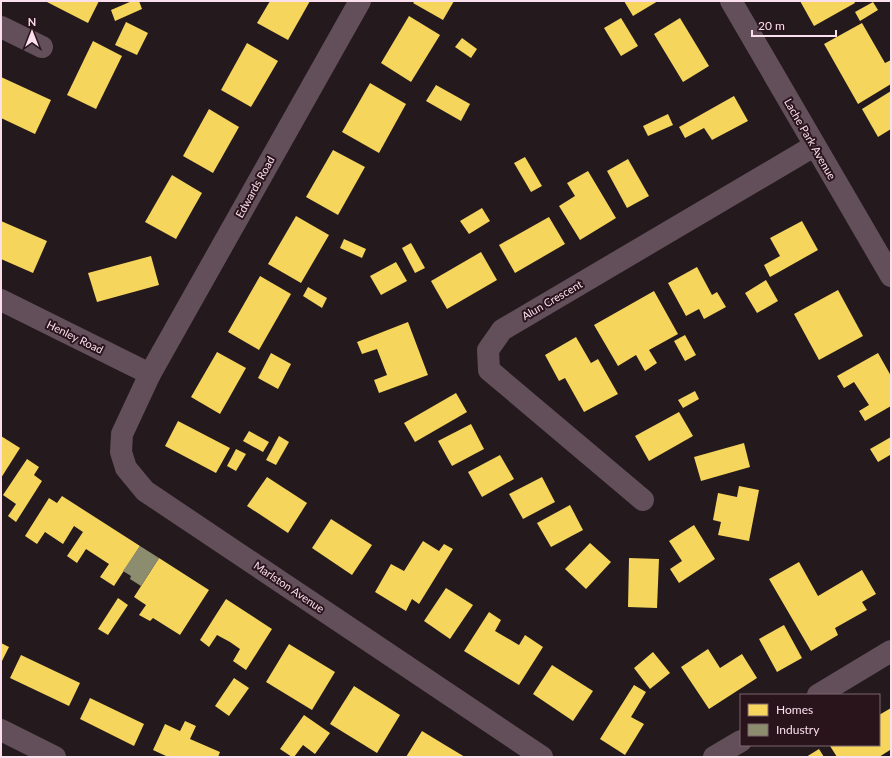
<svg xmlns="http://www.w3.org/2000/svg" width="892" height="758" font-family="Lato,sans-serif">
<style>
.homes{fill:#f6d55c}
.industry{fill:#8c8c6e}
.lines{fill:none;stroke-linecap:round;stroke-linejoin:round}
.street{stroke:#634f59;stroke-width:22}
.labels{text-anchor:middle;stroke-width:4;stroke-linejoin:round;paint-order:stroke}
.street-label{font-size:11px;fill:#fbdfec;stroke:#29141c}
</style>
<rect width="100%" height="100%" fill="#24191d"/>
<g class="homes">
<path d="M 45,1 L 99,1 L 88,23 Z"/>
<path d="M 132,1 L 139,1 L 142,9 L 115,21 L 111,10 Z"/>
<path d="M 270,1 L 310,1 L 288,40 L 257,23 Z"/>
<path d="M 415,1 L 454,1 L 443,20 L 413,3 Z"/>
<path d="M 624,1 L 658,1 L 633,16 Z"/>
<path d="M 800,1 L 854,1 L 855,3 L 814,26 Z"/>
<path d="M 873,2 L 878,10 L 860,21 L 855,12 Z"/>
<path d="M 409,16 L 440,35 L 411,82 L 381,63 Z"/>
<path d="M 621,18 L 638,46 L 621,56 L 604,28 Z"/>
<path d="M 680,18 L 709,66 L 683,82 L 654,34 Z"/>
<path d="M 126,22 L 148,33 L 137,55 L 115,45 Z"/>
<path d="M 862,23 L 885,63 L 891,60 L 891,84 L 858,104 L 824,44 Z"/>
<path d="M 462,38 L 477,49 L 471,58 L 455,47 Z"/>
<path d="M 93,41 L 122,56 L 96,109 L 67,95 Z"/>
<path d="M 247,43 L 278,61 L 251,107 L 221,90 Z"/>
<path d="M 1,77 L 51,100 L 35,134 L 1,118 Z"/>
<path d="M 370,83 L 406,104 L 379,153 L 342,132 Z"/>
<path d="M 436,85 L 470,104 L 461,121 L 426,101 Z"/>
<path d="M 891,91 L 891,129 L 878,137 L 862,109 Z"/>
<path d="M 734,96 L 748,121 L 712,140 L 704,128 L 685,138 L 679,127 Z"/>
<path d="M 209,109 L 239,127 L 213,173 L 183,156 Z"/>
<path d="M 668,114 L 673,125 L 648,136 L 643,126 Z"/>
<path d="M 333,150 L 365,167 L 338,215 L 306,197 Z"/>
<path d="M 525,157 L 542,186 L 531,192 L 514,163 Z"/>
<path d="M 628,159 L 649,196 L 627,208 L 607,171 Z"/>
<path d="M 588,171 L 616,218 L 580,240 L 559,206 L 575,196 L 567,183 Z"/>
<path d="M 172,175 L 202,193 L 176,239 L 145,222 Z"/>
<path d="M 482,208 L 490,221 L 469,234 L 460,221 Z"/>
<path d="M 296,216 L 329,235 L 301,283 L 268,264 Z"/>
<path d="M 549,217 L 565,244 L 515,273 L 499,245 Z"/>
<path d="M 1,221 L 47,241 L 33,273 L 1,259 Z"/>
<path d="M 802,221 L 818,250 L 770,277 L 764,265 L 780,256 L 770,238 Z"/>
<path d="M 344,239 L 366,249 L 362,258 L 340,248 Z"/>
<path d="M 411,243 L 425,268 L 415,273 L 402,248 Z"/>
<path d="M 481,252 L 497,280 L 447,309 L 431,281 Z"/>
<path d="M 151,256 L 159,285 L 97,302 L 88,273 Z"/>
<path d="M 396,262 L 407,281 L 381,295 L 370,276 Z"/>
<path d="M 697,267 L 712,295 L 717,292 L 726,307 L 704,319 L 699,309 L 686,316 L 668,283 Z"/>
<path d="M 260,276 L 291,294 L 259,350 L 228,332 Z"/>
<path d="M 766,280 L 778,301 L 757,313 L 745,293 Z"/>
<path d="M 308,287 L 327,298 L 322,308 L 303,296 Z"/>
<path d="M 838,290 L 863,336 L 819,360 L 794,314 Z"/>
<path d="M 654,291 L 678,334 L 649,350 L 657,363 L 645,371 L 636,355 L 618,366 L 594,325 Z"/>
<path d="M 408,322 L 428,375 L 379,393 L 374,380 L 387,375 L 377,349 L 362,354 L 357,342 Z"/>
<path d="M 685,335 L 696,355 L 685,361 L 674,341 Z"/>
<path d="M 576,337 L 591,363 L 598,359 L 618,394 L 584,412 L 565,378 L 559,381 L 545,355 Z"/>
<path d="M 217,352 L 246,368 L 220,414 L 191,397 Z"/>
<path d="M 271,353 L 291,364 L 278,389 L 258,378 Z"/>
<path d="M 878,353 L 891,376 L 891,406 L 865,421 L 859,411 L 869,405 L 854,382 L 844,388 L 837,376 Z"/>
<path d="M 695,391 L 699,399 L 683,408 L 678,400 Z"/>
<path d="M 456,393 L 467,412 L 415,442 L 404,423 Z"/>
<path d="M 679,412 L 693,436 L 649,461 L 635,436 Z"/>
<path d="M 178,421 L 230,448 L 216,473 L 165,446 Z"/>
<path d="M 471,424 L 484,449 L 452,466 L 438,441 Z"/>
<path d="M 249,431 L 269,442 L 263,452 L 243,441 Z"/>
<path d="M 1,436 L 20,448 L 1,478 Z"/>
<path d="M 279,436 L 289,442 L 276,465 L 266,460 Z"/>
<path d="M 891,437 L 891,456 L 890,455 L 878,462 L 870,449 Z"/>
<path d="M 744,443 L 750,467 L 701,481 L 694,457 Z"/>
<path d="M 236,449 L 246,454 L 236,471 L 227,466 Z"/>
<path d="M 500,455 L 514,479 L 482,497 L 468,472 Z"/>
<path d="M 27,459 L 39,467 L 34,475 L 42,481 L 16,522 L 8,516 L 16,504 L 3,495 Z"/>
<path d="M 267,477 L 307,503 L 288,533 L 247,506 Z"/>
<path d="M 542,477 L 555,502 L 523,519 L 509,494 Z"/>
<path d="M 739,486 L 759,490 L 749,541 L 718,535 L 721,522 L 713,520 L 718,493 L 737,497 Z"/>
<path d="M 62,496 L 140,546 L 114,586 L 100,577 L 109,564 L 86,549 L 77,563 L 67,556 L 83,532 L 74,526 L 63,544 L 45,532 L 37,544 L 25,536 L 49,498 L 57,503 Z"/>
<path d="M 570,505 L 583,530 L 551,547 L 537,523 Z"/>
<path d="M 331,519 L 372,545 L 352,575 L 312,548 Z"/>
<path d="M 694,525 L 715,559 L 679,583 L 670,569 L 682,561 L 669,541 Z"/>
<path d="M 423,541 L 439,551 L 444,544 L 453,549 L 419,604 L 412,599 L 406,611 L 375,592 L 391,564 L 404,571 Z"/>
<path d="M 590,543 L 611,562 L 586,589 L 565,569 Z"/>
<path d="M 159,558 L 209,590 L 180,635 L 153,618 L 150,621 L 139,615 L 146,605 L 134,597 Z"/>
<path d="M 629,558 L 659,559 L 657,608 L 628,607 Z"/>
<path d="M 799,562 L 818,596 L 862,570 L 876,594 L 862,602 L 867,610 L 835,628 L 838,635 L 811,651 L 769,579 Z"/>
<path d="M 446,588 L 473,605 L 450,639 L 424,621 Z"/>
<path d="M 118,598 L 128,605 L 108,635 L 98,629 Z"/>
<path d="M 226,599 L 272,629 L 246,670 L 233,661 L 240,649 L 230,642 L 217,635 L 209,647 L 200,640 Z"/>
<path d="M 489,612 L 501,620 L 495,631 L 519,645 L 525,635 L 543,647 L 519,685 L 464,651 Z"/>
<path d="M 784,625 L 802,658 L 777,672 L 759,639 Z"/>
<path d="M 1,643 L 9,647 L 1,663 Z"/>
<path d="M 289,644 L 335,672 L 312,710 L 266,682 Z"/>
<path d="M 708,649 L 720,668 L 742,654 L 757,678 L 709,709 L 681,667 Z"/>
<path d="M 653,652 L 670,673 L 650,689 L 634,668 Z"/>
<path d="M 21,655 L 80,683 L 69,706 L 10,678 Z"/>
<path d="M 552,665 L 593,691 L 573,721 L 533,694 Z"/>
<path d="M 234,678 L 249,688 L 229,716 L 215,706 Z"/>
<path d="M 634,685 L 646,692 L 631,717 L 644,724 L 625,755 L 600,739 Z"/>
<path d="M 354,686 L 400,715 L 377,753 L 330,724 Z"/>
<path d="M 90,698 L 144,724 L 134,746 L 80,719 Z"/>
<path d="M 891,708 L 891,751 L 890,750 L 879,757 L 837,757 L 830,746 L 832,745 L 879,745 L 879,715 Z"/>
<path d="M 304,715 L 330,733 L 315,754 L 303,745 L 294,757 L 292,757 L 280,749 Z"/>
<path d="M 185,721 L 196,726 L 190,739 L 220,752 L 218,757 L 165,757 L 166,756 L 153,750 L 165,724 L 180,731 Z"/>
<path d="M 422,731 L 445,745 L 465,757 L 406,757 Z"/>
<path d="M 819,749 L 824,757 L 806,757 Z"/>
</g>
<path class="industry" d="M 140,546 L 159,558 L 141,586 L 130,579 L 131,576 L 123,571 Z"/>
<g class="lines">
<g class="street">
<path d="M 360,1 L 150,374 L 122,434 L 121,452 L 126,468 L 145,491 L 542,757"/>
<path d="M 731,1 L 891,276"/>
<path d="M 1,27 L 42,47"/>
<path d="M 1,300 L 150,374"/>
<path d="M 643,500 L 489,370 L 488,350 L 502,330 L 814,146"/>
<path d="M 818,695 L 891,651"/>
<path d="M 1,730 L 55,757"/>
<path d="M 714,757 L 741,741"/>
</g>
</g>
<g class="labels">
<g class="street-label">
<text transform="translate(810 139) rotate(60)" y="4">Lache Park Avenue</text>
<text transform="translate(255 187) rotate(-61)" y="4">Edwards Road</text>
<text transform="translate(552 300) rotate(-30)" y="4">Alun Crescent</text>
<text transform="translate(75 337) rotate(26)" y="4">Henley Road</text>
<text transform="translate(289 587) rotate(34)" y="4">Marlston Avenue</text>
</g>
</g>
<rect width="892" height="758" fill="none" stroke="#fbdfec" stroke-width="4"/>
<rect x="740" y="694" width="140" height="52" fill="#29141c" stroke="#7d656f"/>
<rect x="748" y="704" width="20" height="12" fill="#f6d55c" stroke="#7d656f"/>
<text x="776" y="714" font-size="12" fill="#fbdfec">Homes</text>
<rect x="748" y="724" width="20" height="12" fill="#8c8c6e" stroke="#7d656f"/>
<text x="776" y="734" font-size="12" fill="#fbdfec">Industry</text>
<g transform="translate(32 32)" stroke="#29141c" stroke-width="3" paint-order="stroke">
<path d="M0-3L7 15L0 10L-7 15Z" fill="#fbdfec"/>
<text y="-6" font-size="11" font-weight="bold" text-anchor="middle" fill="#fbdfec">N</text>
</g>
<path d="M752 30v6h84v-6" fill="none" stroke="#fbdfec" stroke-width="2"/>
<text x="758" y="30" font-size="12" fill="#fbdfec" stroke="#29141c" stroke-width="3" paint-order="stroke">20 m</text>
</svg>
